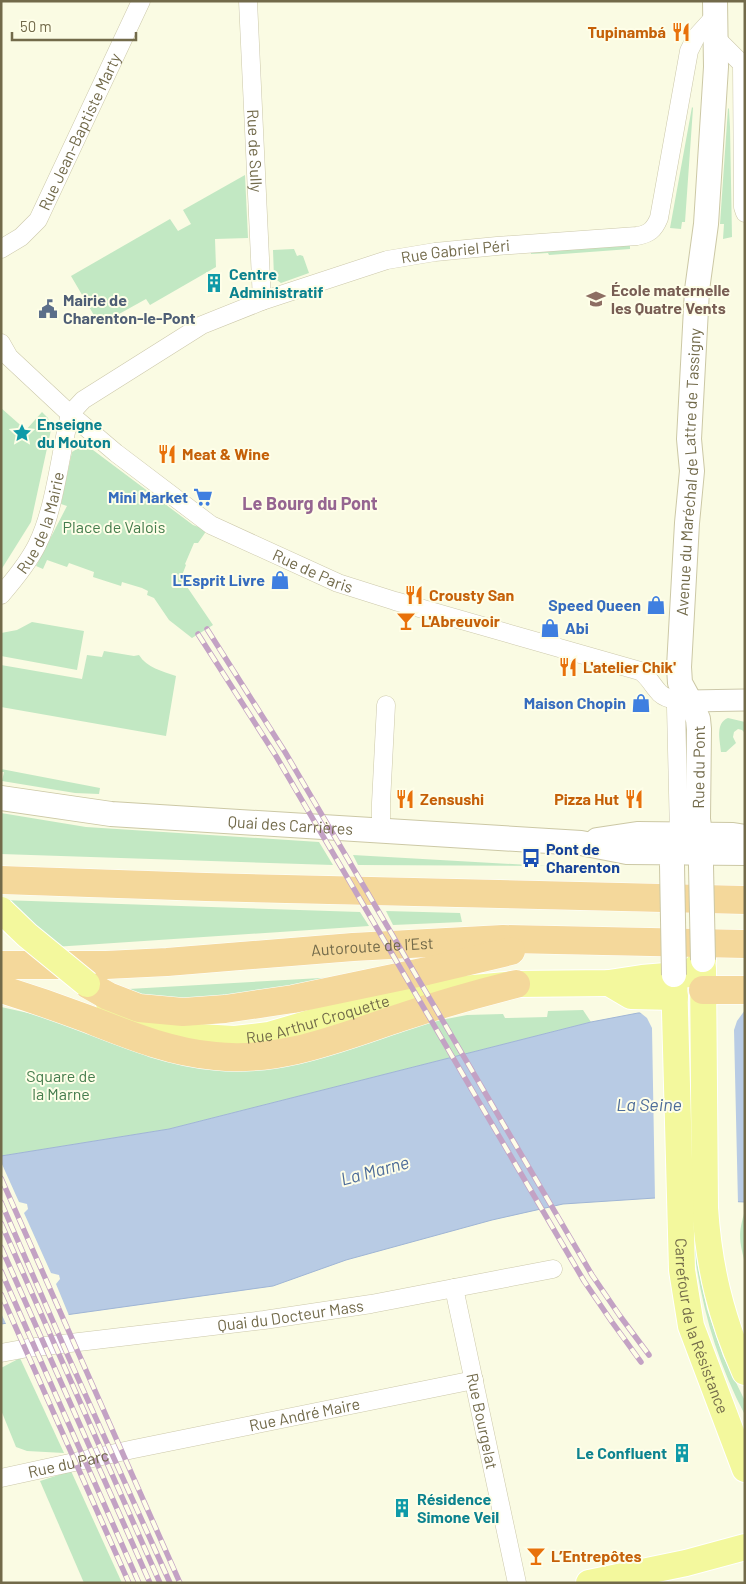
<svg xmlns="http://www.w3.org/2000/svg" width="746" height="1584" font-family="Barlow,sans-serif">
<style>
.green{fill:#c2e8c3}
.water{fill:#b8cbe4;stroke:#9fb5d5}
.pier{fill:#fafbe3}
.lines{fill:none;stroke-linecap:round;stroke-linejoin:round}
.minor-casing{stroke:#ccc8aa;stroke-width:19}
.tertiary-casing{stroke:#ccc8aa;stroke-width:23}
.secondary-casing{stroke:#ccc8a5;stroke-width:26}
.primary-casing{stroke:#fff;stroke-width:28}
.motorway-casing{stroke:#fff;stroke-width:29}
.minor{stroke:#fff;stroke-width:18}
.tertiary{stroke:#fff;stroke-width:21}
.secondary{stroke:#fff;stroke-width:24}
.primary{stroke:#f3f89d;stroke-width:26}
.motorway{stroke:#f4d89b;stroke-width:28}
.rail-casing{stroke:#c3a2c4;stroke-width:5.5}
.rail{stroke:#fefee8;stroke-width:4;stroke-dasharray:11;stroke-linecap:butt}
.secondary-bridge-casing{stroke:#ccc8a5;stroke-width:26;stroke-linecap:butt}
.primary-bridge-casing{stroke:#fff;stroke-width:28;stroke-linecap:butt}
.secondary-bridge{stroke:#fff;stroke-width:24}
.primary-bridge{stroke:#f3f89d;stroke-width:26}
.labels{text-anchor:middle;stroke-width:4;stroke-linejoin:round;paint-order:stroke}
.food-label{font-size:16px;font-weight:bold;fill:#c56008;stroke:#fefee8;text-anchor:start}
.street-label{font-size:16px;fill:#726a4a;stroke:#fefee8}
.culture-label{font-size:16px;font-weight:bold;fill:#0d838f;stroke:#fefee8;text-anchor:start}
.education-label{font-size:16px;font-weight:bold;fill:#785e54;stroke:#fefee8;text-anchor:start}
.service-label{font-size:16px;font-weight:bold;fill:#4e5e75;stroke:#fefee8;text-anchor:start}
.shop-label{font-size:16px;font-weight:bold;fill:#366cbe;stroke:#fefee8;text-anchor:end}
.park-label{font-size:16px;fill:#457d4d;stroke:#fefee8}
.transit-label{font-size:16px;font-weight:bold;fill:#164399;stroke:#fefee8;text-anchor:start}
.neighbourhood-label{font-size:18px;font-weight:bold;fill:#956591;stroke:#fefee8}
.water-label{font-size:18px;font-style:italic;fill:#4d6c99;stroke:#fefee8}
</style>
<rect width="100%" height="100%" fill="#fafbe3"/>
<g class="green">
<path d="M 692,107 L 693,108 L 685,222 L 682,222 L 681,229 L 670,228 Z"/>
<path d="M 728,108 L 729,109 L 730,127 L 732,237 L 723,239 L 724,224 L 720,224 Z"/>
<path d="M 245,175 L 248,238 L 215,239 L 216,267 L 150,305 L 146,299 L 110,319 L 105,320 L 95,317 L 71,276 L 170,219 L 178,231 L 191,224 L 183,210 Z"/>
<path d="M 630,245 L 630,249 L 549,255 L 548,253 L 531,254 L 531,252 Z"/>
<path d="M 294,249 L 297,256 L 300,255 L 303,256 L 309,273 L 281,283 L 274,278 L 273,250 Z"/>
<path d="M 1,408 L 26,430 L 42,412 L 48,418 L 51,430 L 31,522 L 1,570 Z"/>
<path d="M 85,444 L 193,525 L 207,530 L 198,543 L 194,543 L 185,564 L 186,565 L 181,578 L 213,625 L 192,638 L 169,620 L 154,598 L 147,595 L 148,591 L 142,588 L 122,582 L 121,586 L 93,577 L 94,572 L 69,563 L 67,567 L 47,560 L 43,569 L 36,566 L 67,506 L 61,504 L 72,452 Z"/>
<path d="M 32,622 L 84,631 L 77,670 L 1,656 L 1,633 L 17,630 Z"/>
<path d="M 104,651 L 134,656 L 139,655 C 147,668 162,671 176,676 L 166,736 L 1,707 L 1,665 L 82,679 L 87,655 L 102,657 Z"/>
<path d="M 728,718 L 745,722 L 745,733 L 742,730 L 738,729 L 734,732 L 733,737 L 736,743 L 726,752 L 721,752 C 720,740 715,723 728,718 Z"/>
<path d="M 1,769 L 100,788 L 99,794 L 75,793 L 2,781 L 4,772 L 1,772 Z"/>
<path d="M 1,813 L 86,827 L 319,842 L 333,865 L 1,854 Z"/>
<path d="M 353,855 L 547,866 L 358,865 Z"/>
<path d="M 1,900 L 360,912 L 369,926 L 54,947 Z"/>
<path d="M 386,911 L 460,913 L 462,922 L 393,925 Z"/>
<path d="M 374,975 L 169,1007 L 111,990 Z"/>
<path d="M 1,1007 L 42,1016 L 120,1044 L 415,1025 L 467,1015 L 503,1014 L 505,1018 L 547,1017 L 548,1011 L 583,1010 L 591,1022 L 169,1129 L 1,1156 Z"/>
<path d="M 745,1211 L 745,1263 C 739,1241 738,1232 745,1211 Z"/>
<path d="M 692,1229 L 694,1229 L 697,1263 L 707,1309 L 723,1356 L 745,1401 L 745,1415 C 714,1356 698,1296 692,1229 Z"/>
<path d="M 20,1358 L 64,1453 L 27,1451 L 16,1447 L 1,1410 L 1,1368 Z"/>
<path d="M 71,1471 L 122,1583 L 84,1583 L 40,1481 Z"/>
</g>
<path class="water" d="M 745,1008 L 745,1202 L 655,1198 L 563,1204 L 492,1220 L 346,1260 L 273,1286 L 1,1324 L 1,1156 L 169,1129 L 591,1022 L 638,1013 Z"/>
<g class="pier">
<path d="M 745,1006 L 745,1010 L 737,1021 L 734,1030 L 738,1204 L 655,1200 L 652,1028 L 647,1018 L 637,1010 Z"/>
<path d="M 1,1162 L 19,1202 L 27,1204 L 28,1209 L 24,1213 L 51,1273 L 59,1275 L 60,1279 L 56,1284 L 70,1318 L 7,1326 L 1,1313 Z"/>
</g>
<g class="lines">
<g class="minor-casing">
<g id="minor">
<path id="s1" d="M 248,1 L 262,301"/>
<path d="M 715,37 L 742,64 L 743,207 L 745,213"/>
<path id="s2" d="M 1,249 L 21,237 L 38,220 L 141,1"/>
<path id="s3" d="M 1,343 L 9,357 L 70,414 L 116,453 L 211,525 L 338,583 L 395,601 L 640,671 C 648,676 651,683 657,690 C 664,700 678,701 690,701"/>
<path id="s4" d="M 70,414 L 83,400 L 202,325 L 262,301 L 387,260 L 435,252 L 497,246 L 637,236 C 649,234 654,230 659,218 L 689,51 L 696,37 L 715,16"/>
<path id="s5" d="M 1,595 C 14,580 28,563 37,545 C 55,509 60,454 70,414"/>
<path d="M 677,701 L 676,707 L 679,834"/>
<path d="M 381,832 L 381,803 L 386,705"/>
<path id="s6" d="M 454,1288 L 517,1583"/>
<path id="s7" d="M 1,1353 L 28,1348 L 264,1320 L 371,1304 L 553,1269"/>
<path id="s8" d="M 1,1478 L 134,1449 L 474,1380"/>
</g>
</g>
<g class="tertiary-casing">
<path id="tertiary" d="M 690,701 L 745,700"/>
</g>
<g class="secondary-casing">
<g id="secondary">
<path id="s9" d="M 1,798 L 111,814 L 581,843 L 627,852 L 745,853"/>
<path d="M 597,840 L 637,834 L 733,835 L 745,837"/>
<path id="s10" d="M 701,866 L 700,834 L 698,819 L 699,729 L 698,719 L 692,705 L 680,683 L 679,667 L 687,523 L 692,471 L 689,439 L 697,290 L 706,224 L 716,67 L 715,1"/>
</g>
</g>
<g class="primary-casing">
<g id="primary">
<path d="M 703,968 L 705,1208 C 709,1268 721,1317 745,1372"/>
<path id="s11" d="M 674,975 L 682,1270 L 691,1326 L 745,1469"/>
<path d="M 609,983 L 631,996 L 675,997"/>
<path id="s12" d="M 109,1003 L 133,1020 L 152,1027 L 198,1037 L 235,1039 L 269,1035 L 388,1000 L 442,991 L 516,984 L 609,983 L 642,978 L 690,974 L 703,960"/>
<path d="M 589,1583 L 686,1563 L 745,1547"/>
</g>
</g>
<g class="motorway-casing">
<g id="motorway">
<path d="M 1,880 L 206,887 L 745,900"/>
<path id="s13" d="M 1,965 L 106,965 L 167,962 L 353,947 L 503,939 L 745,944"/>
<path d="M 87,984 L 108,996 L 139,1008 L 183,1012 L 225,1009 L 293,999 L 427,971 L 511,951"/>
<path d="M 1,989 C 30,998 59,1008 88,1019 C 129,1035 170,1052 215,1056 C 279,1063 339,1038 399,1018 C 438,1005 476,994 516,984"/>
<path d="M 703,990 L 745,990"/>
</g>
</g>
<use href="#minor" class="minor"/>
<use href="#tertiary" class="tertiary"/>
<use href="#secondary" class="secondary"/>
<use href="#primary" class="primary"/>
<use href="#motorway" class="motorway"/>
<g class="rail-casing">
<g id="rail">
<path d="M 207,629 L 285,752 L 592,1275 L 620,1316 L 649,1355"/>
<path d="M 198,634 L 276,756 L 584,1281 L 612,1322 L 641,1362"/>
<path d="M 1,1178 L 180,1583"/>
<path d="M 1,1202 L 68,1356 L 170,1583"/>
<path d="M 1,1223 L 160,1583"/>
<path d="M 1,1247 L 150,1583"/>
<path d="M 1,1271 L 139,1583"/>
<path d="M 1,1294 L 129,1583"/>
</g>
</g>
<use href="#rail" class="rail"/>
<g class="secondary-bridge-casing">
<g id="secondary-bridge">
<path d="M 672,865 L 674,975"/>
<path d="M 701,866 L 703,960"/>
</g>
</g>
<g class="primary-bridge-casing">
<path id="primary-bridge" d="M 1,910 L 27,935 L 87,984"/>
</g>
<use href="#secondary-bridge" class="secondary-bridge"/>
<use href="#primary-bridge" class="primary-bridge"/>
</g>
<defs>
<g id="restaurant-bare" transform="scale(1.5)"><path d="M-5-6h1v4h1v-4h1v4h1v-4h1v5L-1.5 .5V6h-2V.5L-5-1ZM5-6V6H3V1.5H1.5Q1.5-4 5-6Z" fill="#e8710a" stroke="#fefee8" stroke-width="2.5" paint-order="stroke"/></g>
<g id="building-bare" transform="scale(1.5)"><path d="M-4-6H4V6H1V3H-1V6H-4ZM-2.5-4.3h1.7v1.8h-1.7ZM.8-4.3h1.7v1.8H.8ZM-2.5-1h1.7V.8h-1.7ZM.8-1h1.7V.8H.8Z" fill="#0f9aa8" stroke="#fefee8" stroke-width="2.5" paint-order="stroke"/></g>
<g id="school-bare" transform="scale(1.5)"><path d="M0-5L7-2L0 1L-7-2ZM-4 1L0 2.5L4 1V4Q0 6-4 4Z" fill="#8d6e63" stroke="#fefee8" stroke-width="2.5" paint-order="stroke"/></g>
<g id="civic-bare" transform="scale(1.5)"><path d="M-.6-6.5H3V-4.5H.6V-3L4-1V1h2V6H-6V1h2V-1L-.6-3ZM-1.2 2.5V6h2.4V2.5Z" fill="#5c6f8a" stroke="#fefee8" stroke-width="2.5" paint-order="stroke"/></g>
<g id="sight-bare" transform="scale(1.5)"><path d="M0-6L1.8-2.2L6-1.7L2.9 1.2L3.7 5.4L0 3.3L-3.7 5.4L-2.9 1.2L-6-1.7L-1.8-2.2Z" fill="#0f9aa8" stroke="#fefee8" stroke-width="2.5" paint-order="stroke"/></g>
<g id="supermarket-bare" transform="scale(1.5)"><path d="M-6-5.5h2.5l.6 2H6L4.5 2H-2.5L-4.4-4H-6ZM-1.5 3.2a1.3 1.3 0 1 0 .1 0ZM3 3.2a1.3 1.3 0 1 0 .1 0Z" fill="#3f7fe0" stroke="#fefee8" stroke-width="2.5" paint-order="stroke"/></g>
<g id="shop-bare" transform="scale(1.5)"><path d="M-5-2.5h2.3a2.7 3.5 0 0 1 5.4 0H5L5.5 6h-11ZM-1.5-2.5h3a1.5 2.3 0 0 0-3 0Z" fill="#3f7fe0" stroke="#fefee8" stroke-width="2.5" paint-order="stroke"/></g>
<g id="bar-bare" transform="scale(1.5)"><path d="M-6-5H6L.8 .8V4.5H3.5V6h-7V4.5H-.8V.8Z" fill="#e8710a" stroke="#fefee8" stroke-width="2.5" paint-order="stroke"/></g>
<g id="bus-bare" transform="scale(1.5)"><path d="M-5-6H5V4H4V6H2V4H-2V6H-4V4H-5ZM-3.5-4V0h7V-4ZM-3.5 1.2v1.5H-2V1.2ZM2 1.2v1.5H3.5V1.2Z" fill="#1a4fb4" stroke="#fefee8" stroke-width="2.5" paint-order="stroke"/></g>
</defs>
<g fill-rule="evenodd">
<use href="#restaurant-bare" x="681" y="32"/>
<use href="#building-bare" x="214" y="283"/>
<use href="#school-bare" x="596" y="299"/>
<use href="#civic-bare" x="48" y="309"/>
<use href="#sight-bare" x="22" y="433"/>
<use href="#restaurant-bare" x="167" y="454"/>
<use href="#supermarket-bare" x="203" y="497"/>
<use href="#shop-bare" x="280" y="580"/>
<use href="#restaurant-bare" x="414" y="595"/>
<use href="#shop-bare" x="656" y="605"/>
<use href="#bar-bare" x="406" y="621"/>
<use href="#shop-bare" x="550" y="628"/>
<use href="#restaurant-bare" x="568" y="667"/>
<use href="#shop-bare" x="641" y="703"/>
<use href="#restaurant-bare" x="405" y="799"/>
<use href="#restaurant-bare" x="634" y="799"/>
<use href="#bus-bare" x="531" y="858"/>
<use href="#building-bare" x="682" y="1453"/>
<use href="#building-bare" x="402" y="1508"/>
<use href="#bar-bare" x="536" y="1556"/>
</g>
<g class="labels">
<g class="food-label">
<text x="666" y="38" text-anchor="end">Tupinambá</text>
<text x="182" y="460">Meat &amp; Wine</text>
<text x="429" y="601">Crousty San</text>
<text x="421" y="627">L'Abreuvoir</text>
<text x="583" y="673">L'atelier Chik'</text>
<text x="420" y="805">Zensushi</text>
<text x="619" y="805" text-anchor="end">Pizza Hut</text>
<text x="551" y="1562">L’Entrepôtes</text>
</g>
<g class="street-label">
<text dy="6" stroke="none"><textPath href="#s2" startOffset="145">Rue Jean-Baptiste Marty</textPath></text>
<text dy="6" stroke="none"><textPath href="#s1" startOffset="150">Rue de Sully</textPath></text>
<text dy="6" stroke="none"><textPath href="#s4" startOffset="425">Rue Gabriel Péri</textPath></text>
<text dy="6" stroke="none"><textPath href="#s10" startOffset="399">Avenue du Maréchal de Lattre de Tassigny</textPath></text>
<text dy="6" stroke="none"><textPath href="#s5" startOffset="84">Rue de la Mairie</textPath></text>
<text dy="6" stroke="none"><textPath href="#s3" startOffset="391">Rue de Paris</textPath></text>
<text dy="6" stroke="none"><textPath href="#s10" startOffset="99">Rue du Pont</textPath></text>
<text dy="6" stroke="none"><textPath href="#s9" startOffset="291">Quai des Carrières</textPath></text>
<text dy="6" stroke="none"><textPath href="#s13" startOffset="372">Autoroute de l’Est</textPath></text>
<text dy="6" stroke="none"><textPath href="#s12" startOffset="219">Rue Arthur Croquette</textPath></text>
<text dy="6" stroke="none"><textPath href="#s7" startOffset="292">Quai du Docteur Mass</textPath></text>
<text dy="6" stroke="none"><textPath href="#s11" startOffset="354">Carrefour de la Résistance</textPath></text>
<text dy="6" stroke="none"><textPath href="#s8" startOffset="310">Rue André Maire</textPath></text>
<text dy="6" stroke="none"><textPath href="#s6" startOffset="136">Rue Bourgelat</textPath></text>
<text dy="6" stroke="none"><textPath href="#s8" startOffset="69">Rue du Parc</textPath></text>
</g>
<g class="culture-label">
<text x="229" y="280">Centre<tspan x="229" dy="18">Administratif</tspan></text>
<text x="37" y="430">Enseigne<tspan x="37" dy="18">du Mouton</tspan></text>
<text x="667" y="1459" text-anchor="end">Le Confluent</text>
<text x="417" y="1505">Résidence<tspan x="417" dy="18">Simone Veil</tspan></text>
</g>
<g class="education-label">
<text x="611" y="296">École maternelle<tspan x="611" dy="18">les Quatre Vents</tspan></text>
</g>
<g class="service-label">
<text x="63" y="306">Mairie de<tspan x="63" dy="18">Charenton-le-Pont</tspan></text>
</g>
<g class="shop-label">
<text x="188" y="503">Mini Market</text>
<text x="265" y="586">L'Esprit Livre</text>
<text x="641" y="611">Speed Queen</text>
<text x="565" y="634" text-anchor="start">Abi</text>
<text x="626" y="709">Maison Chopin</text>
</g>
<g class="park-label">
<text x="114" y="533">Place de Valois</text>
<text x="61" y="1082">Square de<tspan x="61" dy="18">la Marne</tspan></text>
</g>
<g class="transit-label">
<text x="546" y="855">Pont de<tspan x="546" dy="18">Charenton</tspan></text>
</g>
<g class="neighbourhood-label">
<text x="310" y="510">Le Bourg du Pont</text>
</g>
<g class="water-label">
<text x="649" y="1111">La Seine</text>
<text transform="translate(375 1171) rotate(-15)" y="6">La Marne</text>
</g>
</g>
<rect width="746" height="1584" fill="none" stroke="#726a4a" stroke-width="5"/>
<path d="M12 32v8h124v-8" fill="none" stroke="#726a4a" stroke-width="2.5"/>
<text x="20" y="32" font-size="15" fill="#726a4a" stroke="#fefee8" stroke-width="4" paint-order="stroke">50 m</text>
</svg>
